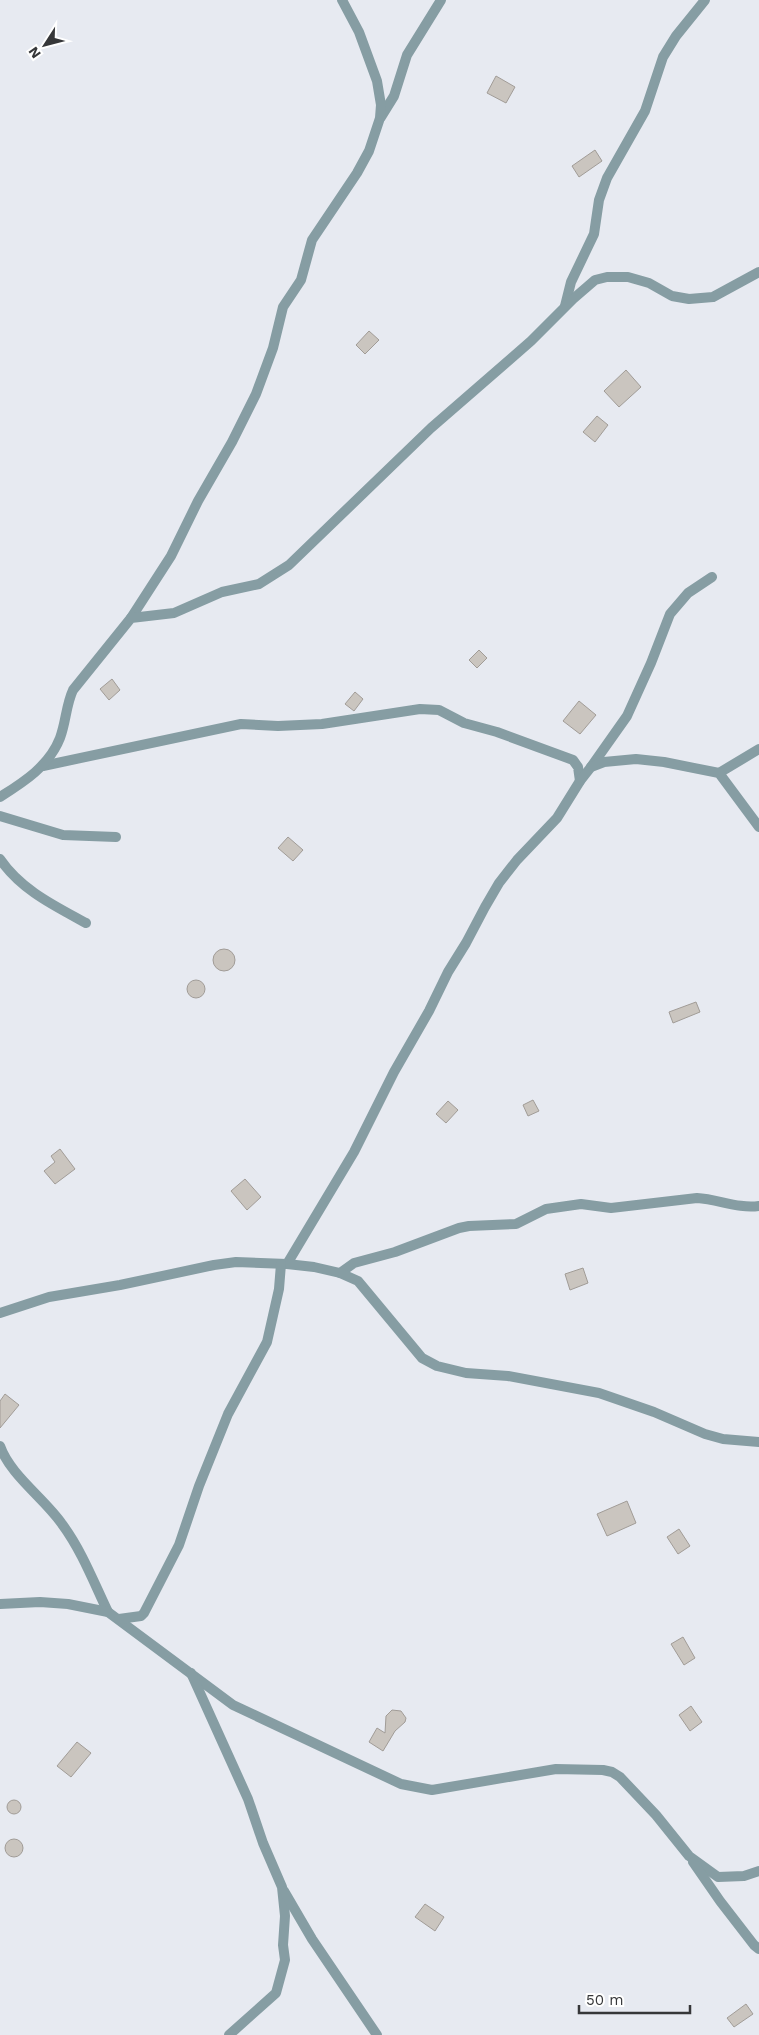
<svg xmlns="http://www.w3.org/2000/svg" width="759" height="2035" font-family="'Work Sans',sans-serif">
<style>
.building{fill:#cac5bf;stroke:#a19c97}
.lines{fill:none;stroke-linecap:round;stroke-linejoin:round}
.street{stroke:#869da3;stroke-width:10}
</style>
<rect width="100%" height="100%" fill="#e7eaf1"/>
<g class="building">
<path d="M 496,76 L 515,87 L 506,103 L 487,93 Z"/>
<path d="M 595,150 L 602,161 L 579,177 L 572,166 Z"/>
<path d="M 369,331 L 379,340 L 365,354 L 356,345 Z"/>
<path d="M 626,370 L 641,387 L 619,407 L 604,391 Z"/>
<path d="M 597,416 L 608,425 L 595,442 L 583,432 Z"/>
<path d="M 479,650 L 487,658 L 477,668 L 469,660 Z"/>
<path d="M 112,679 L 120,690 L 109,700 L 100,689 Z"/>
<path d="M 355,692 L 363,699 L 354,711 L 345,704 Z"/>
<path d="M 579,701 L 596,715 L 580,734 L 563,721 Z"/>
<path d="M 288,837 L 303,850 L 293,861 L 278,848 Z"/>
<circle cx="224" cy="960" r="11"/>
<circle cx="196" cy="989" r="9"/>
<path d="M 696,1002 L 700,1012 L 673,1023 L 669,1012 Z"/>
<path d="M 533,1100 L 539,1111 L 528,1116 L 523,1105 Z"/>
<path d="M 448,1101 L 458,1110 L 446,1123 L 436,1114 Z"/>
<path d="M 60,1149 L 75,1169 L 55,1184 L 44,1171 L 55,1162 L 51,1156 Z"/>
<path d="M 245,1179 L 261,1197 L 247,1210 L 231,1191 Z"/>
<path d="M 583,1268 L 588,1283 L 570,1290 L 565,1274 Z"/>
<path d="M 5,1394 L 19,1405 L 0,1428 L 0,1401 Z"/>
<path d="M 627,1501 L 636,1523 L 607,1536 L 597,1514 Z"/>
<path d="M 679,1529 L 690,1546 L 678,1554 L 667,1537 Z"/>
<path d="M 683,1637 L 695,1658 L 684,1665 L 671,1644 Z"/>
<path d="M 691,1706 L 702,1722 L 690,1731 L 679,1715 Z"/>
<path d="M 392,1710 L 401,1711 L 406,1718 L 405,1722 L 395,1731 L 383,1751 L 369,1742 L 377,1728 L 385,1733 L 386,1716 Z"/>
<path d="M 77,1742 L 91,1753 L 71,1777 L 57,1766 Z"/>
<circle cx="14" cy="1807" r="7"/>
<circle cx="14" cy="1848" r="9"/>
<path d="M 425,1904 L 444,1917 L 435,1931 L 415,1917 Z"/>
<path d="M 746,2004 L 753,2014 L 734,2027 L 727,2018 Z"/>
</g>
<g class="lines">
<g class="street">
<path d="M 381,117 L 394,96 L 407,55 L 441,0"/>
<path d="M 565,306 L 571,282 L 594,234 L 599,200 L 607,178 L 645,111 L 663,57 L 676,36 L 705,0"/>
<path d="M 131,618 L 171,556 L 198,501 L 232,442 L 256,394 L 273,348 L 283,307 L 301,280 L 312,240 L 357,173 L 369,151 L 380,118 L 381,105 L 377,81 L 359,32 L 342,0"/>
<path d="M 43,766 L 241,724 L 278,726 L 322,724 L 420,709 L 439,710 L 464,723 L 497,732 L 573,760 L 578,767 L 580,781"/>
<path d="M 591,767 L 627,716 L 651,663 L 670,614 L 688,593 L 712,577"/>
<path d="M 719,773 L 759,749"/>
<path d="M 0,797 C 24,782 49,766 60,738 C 66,722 66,705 73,690 L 131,618 L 174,613 L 222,592 L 259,584 L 289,565 L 431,428 L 531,341 L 573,299 L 595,280 L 607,277 L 628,277 L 649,283 L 672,296 L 689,299 L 713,297 L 759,272"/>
<path d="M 0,816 L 63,835 L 116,837"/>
<path d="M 0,859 C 21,890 55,906 86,923"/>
<path d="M 287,1264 L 354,1152 L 394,1072 L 429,1011 L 448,972 L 466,943 L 485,907 L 499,883 L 517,860 L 557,818 L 580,781 L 591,767 L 604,762 L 636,759 L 664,762 L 719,773 L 759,827"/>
<path d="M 340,1273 L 354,1263 L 395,1252 L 459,1228 L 469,1226 L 516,1224 L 546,1209 L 581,1204 L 611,1208 L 697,1198 C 718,1199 738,1209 759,1206"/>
<path d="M 0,1313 L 49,1297 L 120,1285 L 214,1265 L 236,1262 L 287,1264 L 314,1267 L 340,1273 L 358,1281 L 422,1358 L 437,1366 L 466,1373 L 508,1376 L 599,1393 L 654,1412 L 705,1434 L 723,1439 L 759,1442"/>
<path d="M 0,1446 C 10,1475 45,1499 62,1524 C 82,1551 94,1583 108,1612"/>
<path d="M 0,1604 L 40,1602 L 68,1604 L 108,1612 L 233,1705 L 401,1784 L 432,1790 L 556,1769 L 603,1770 L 612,1772 L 620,1777 L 656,1815 L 689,1856 L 718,1877 L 744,1876 L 759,1871"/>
<path d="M 119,1619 L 141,1616 L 144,1613 L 179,1545 L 199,1486 L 228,1414 L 267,1342 L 279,1289 L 281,1264"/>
<path d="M 191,1673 L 248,1799 L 263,1843 L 282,1887 L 285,1916 L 283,1945 L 285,1960 L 276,1993 L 229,2035"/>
<path d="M 693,1862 L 720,1901 L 754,1945 L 759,1949"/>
<path d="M 284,1891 L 312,1939 L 377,2035"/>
</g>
</g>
<g transform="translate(45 45) rotate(234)" stroke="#ffffff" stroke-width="4" paint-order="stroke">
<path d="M0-4L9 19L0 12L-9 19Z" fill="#363739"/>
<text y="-8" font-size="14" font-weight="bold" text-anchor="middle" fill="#363739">N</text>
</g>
<path d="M579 2005v8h111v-8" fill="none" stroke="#363739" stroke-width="2.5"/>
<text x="586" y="2005" font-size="15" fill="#363739" stroke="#ffffff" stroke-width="4" paint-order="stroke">50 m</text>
</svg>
